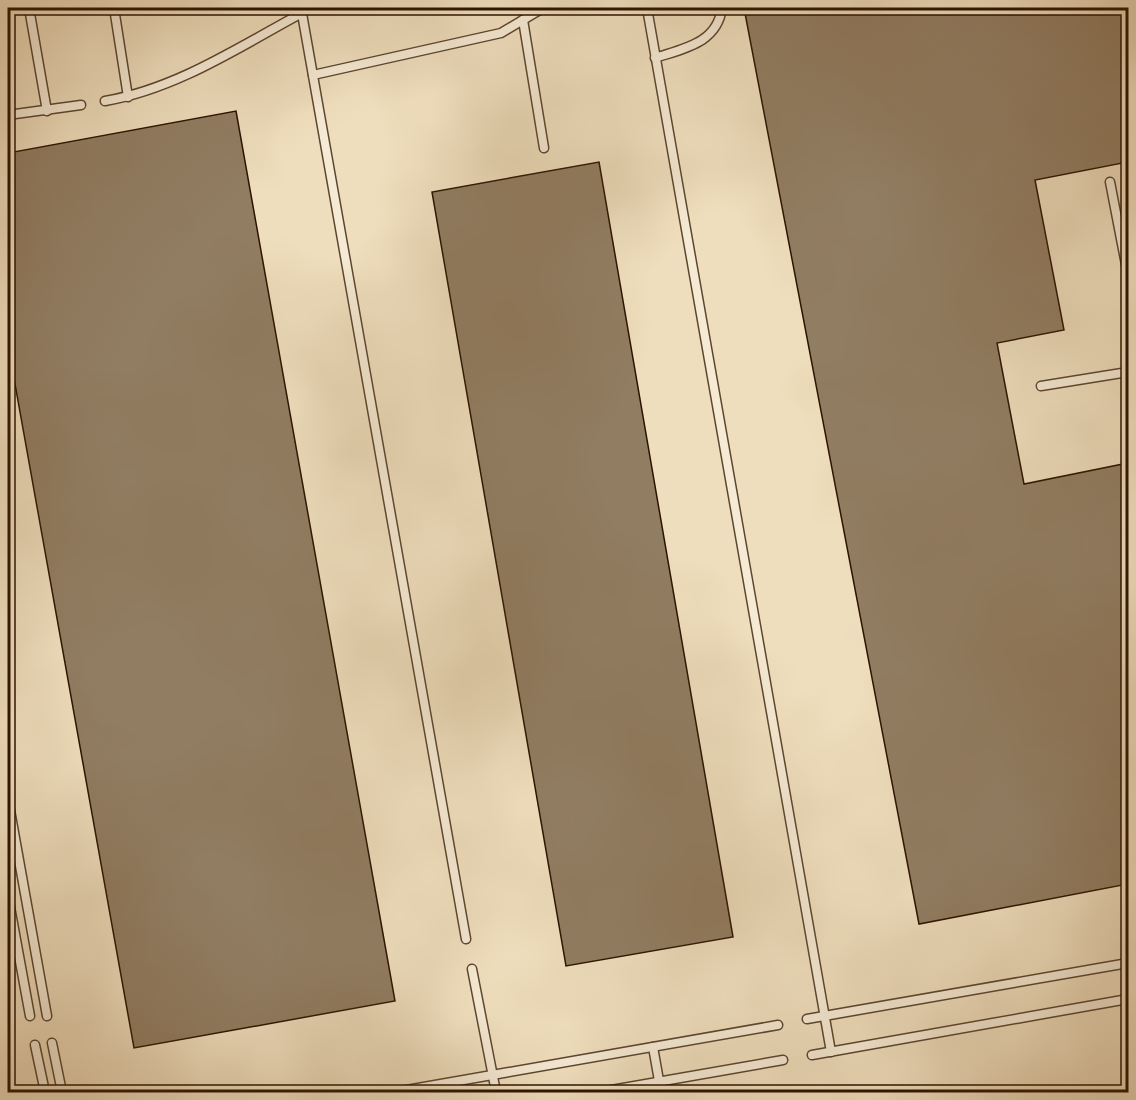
<svg xmlns="http://www.w3.org/2000/svg" width="1136" height="1100" font-family="'Libre Bodoni',serif">
<style>
.building{fill:#917d62;stroke:#2c1300;stroke-width:1.5}
.lines{fill:none;stroke-linecap:round;stroke-linejoin:round}
.lane-casing{stroke:#5d462f;stroke-width:11}
.lane{stroke:#f5ead4;stroke-width:8}
</style>
<rect width="100%" height="100%" fill="#efdebd"/>
<filter id="stains"><feTurbulence type="fractalNoise" baseFrequency=".00333" numOctaves="4"/><feColorMatrix values="0 0 0 0 .2 0 0 0 0 .09 0 0 0 0 .02 0 0 0 .5 -.17"/></filter>
<radialGradient id="worn" r=".72"><stop offset=".6" stop-color="#630" stop-opacity="0"/><stop offset="1" stop-color="#630" stop-opacity=".3"/></radialGradient>
<g class="building">
<path d="M 744,8 L 1128,8 L 1128,162 L 1035,180 L 1064,330 L 997,343 L 1024,484 L 1128,463 L 1128,884 L 919,924 Z"/>
<path d="M 236,111 L 395,1001 L 134,1048 L 8,345 L 8,153 Z"/>
<path d="M 599,162 L 733,937 L 566,966 L 432,192 Z"/>
<path d="M 1128,1086 L 1128,1092 L 1090,1092 Z"/>
</g>
<g class="lines">
<g class="lane-casing">
<g id="lane">
<path d="M 29,8 L 47,111"/>
<path d="M 114,8 L 128,97"/>
<path d="M 301,8 L 466,939"/>
<path d="M 647,8 L 831,1052"/>
<path d="M 523,20 L 544,148"/>
<path d="M 655,58 C 685,48 717,43 722,8"/>
<path d="M 313,75 L 501,33 L 543,8"/>
<path d="M 105,101 C 176,89 239,47 302,13"/>
<path d="M 8,115 L 81,105"/>
<path d="M 1110,182 L 1128,275"/>
<path d="M 1041,386 L 1128,372"/>
<path d="M 8,603 L 8,623"/>
<path d="M 8,799 L 47,1016"/>
<path d="M 8,896 L 30,1016"/>
<path d="M 472,969 L 496,1092"/>
<path d="M 807,1019 L 1128,963"/>
<path d="M 52,1043 L 62,1092"/>
<path d="M 35,1045 L 45,1092"/>
<path d="M 653,1047 L 661,1092"/>
<path d="M 812,1055 L 1128,999"/>
<path d="M 395,1092 L 778,1025"/>
<path d="M 600,1092 L 783,1060"/>
</g>
</g>
<use href="#lane" class="lane"/>
</g>
<rect width="1136" height="1100" fill="none" stroke="#efdebd" stroke-width="30"/>
<rect x="9" y="9" width="1118" height="1082" fill="none" stroke="#2c1300" stroke-width="3"/>
<rect x="15" y="15" width="1106" height="1070" fill="none" stroke="#2c1300" stroke-width="1.5"/>
<rect width="100%" height="100%" filter="url(#stains)"/>
<rect width="100%" height="100%" fill="url(#worn)"/>
</svg>
